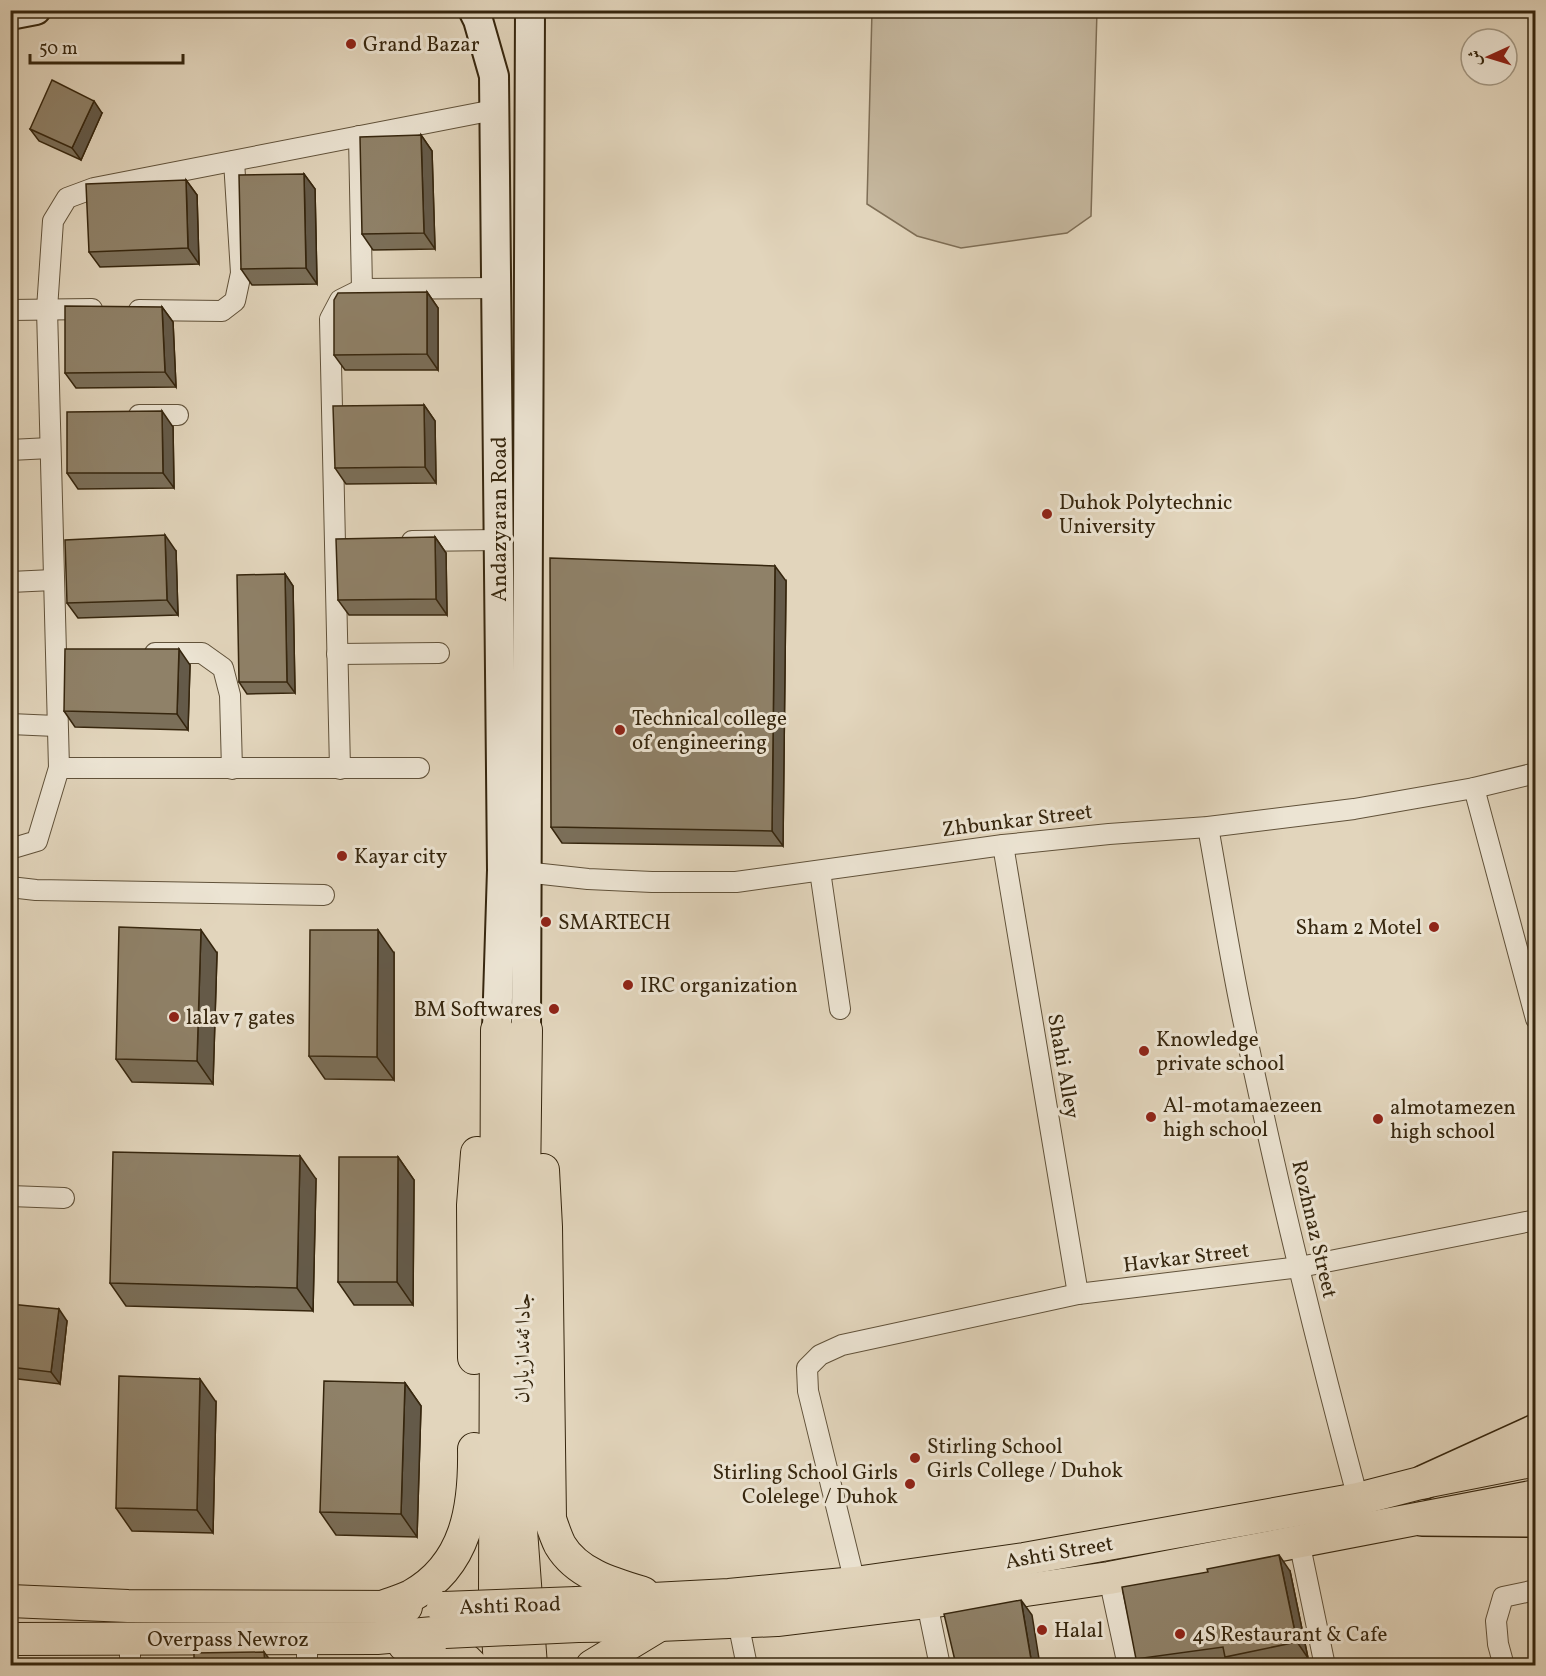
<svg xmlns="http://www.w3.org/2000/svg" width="1546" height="1676" font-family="Vollkorn,Amiri,serif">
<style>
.park{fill:#c5b79e;stroke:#7e6e56;stroke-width:1.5}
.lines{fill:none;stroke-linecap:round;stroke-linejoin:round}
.minor-casing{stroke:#61523a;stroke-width:22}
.secondary-casing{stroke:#36260e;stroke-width:32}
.primary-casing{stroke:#36260e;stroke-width:34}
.trunk-casing{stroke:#36260e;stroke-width:36}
.minor{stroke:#ece4d3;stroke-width:20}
.secondary{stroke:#ece4d3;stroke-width:28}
.primary{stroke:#e2d5bc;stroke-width:32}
.trunk{stroke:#e2d5bc;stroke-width:33}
.primary-bridge-casing{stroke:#36260e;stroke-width:34;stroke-linecap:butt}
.primary-bridge{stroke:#e2d5bc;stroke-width:32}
.wall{fill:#7b6f59;stroke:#36260e;stroke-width:1.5}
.shaded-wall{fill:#645a49;stroke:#36260e;stroke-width:1.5}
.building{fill:#8f8168;stroke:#36260e;stroke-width:1.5}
.poi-dot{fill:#8f2418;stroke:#ece4d3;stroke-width:2}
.labels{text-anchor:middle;stroke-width:6;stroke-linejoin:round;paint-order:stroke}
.poi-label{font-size:21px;fill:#36260e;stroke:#ece4d3;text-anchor:start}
.street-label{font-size:21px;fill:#36260e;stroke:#ece4d3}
</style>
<rect width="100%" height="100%" fill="#e2d5bc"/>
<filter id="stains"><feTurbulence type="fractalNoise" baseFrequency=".00333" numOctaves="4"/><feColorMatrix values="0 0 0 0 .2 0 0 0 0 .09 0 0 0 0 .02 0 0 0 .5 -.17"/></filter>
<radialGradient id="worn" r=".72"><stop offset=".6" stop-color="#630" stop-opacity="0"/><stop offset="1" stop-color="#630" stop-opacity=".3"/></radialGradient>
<path class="park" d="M 872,11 L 1097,11 L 1091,216 L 1067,233 L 961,248 L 917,236 L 867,204 Z"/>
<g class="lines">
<g class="minor-casing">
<g id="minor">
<path d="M 359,136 L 362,289"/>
<path d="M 10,310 L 92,309"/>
<path d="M 139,310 L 222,311 L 235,301 L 241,273 L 234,161"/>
<path d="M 139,415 L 178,415"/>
<path d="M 10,450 L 50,448"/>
<path d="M 412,541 L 499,540"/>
<path d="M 10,582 L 53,580"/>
<path d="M 155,653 L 202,653 L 223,668 L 230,695 L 232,769"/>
<path d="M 337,654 L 439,653"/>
<path d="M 10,724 L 56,726"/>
<path d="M 419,768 L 59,768 L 47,309 L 53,221 L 67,198 L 94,188 L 494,110"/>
<path d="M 340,769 L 330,319 L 340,300 L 362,289 L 497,288"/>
<path d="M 1474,788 L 1536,1019"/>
<path d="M 1208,827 C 1220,893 1230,959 1244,1024 C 1277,1183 1316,1342 1358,1499"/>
<path d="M 1003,845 L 1078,1294"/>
<path d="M 10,849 L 37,841 L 59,768"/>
<path d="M 515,871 L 588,879 L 652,882 L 736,882 L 1003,845 L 1109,834 L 1208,827 L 1354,809 L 1474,788 L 1536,773"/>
<path d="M 820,871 L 840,1009"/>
<path d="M 10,887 L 36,890 L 324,895"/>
<path d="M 10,1196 L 64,1198"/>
<path d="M 1299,1541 L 1325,1666"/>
<path d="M 1109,1578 L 1128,1666"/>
<path d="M 855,1583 L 808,1391 L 807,1368 L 820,1355 L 842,1345 L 1078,1294 L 1300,1267 L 1536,1220"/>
<path d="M 927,1603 L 940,1666"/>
<path d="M 738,1622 L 747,1666"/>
<path d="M 130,1639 L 130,1666"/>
<path d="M 307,1639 L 307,1666"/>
<path d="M 1504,1666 L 1498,1644 L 1496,1621 L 1503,1597 L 1536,1590"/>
</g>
</g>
<g class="secondary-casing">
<g id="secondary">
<path d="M 473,10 L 478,20 L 494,76 L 502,870 L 497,1030"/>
<path d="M 10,15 L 36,10"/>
<path d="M 526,1030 L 530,10"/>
</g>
</g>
<g class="primary-casing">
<g id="primary">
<path d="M 497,1030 L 495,1589 L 500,1666"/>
<path d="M 526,1030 L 521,1419 L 521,1530 L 531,1666"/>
<path d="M 543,1170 L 546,1227 L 550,1519 C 553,1528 556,1537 560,1545 C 577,1574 613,1584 643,1593"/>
<path d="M 474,1358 L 473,1205 L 477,1153"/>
<path d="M 10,1601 L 128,1606 L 406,1607"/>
<path d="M 577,1603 L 729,1595 L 855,1583 L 1024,1559 L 1358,1499 L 1424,1482 L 1536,1460"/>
<path d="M 385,1606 C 393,1603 403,1600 411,1596 C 467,1565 475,1507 474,1449"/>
<path d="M 578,1626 L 659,1625 L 777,1620 L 1026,1590 L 1109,1578 L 1536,1496"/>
<path d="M 10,1639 L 377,1638 L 445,1632"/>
<path d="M 404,1645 L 466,1660 L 472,1666"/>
<path d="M 592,1666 L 658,1626"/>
</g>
</g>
<g class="trunk-casing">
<g id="trunk">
<path d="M 1424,1482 L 1536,1431"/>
<path d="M 1422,1519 L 1536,1520"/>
</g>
</g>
<use href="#minor" class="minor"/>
<use href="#secondary" class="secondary"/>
<use href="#primary" class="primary"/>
<use href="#trunk" class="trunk"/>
<g class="primary-bridge-casing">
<g id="primary-bridge">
<path d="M 443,1608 L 577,1603"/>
<path d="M 445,1632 L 578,1626"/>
</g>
</g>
<use href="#primary-bridge" class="primary-bridge"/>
</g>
<g class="wall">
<path d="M 102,113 L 81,160 L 39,141 L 30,129 Z"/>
<path d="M 421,135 L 432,151 L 435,249 L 373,250 L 362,234 Z"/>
<path d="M 304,174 L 315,189 L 317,284 L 252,285 L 241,269 Z"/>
<path d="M 186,180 L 197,195 L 199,264 L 100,267 L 89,252 Z"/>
<path d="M 427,292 L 438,308 L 438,370 L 345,370 L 334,355 Z"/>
<path d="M 162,307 L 173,322 L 176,387 L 76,388 L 65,373 Z"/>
<path d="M 424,405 L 435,421 L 436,483 L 346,484 L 335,468 Z"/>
<path d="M 173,427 L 174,488 L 78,489 L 67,473 Z"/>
<path d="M 435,537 L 446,553 L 447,615 L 349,615 L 338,600 Z"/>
<path d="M 176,551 L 178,615 L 78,618 L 67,603 Z"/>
<path d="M 285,574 L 293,586 L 295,693 L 247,694 L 239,682 Z"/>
<path d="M 786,581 L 783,846 L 562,843 L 551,827 Z"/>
<path d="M 190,665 L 188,730 L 75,727 L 64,711 Z"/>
<path d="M 217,953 L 213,1084 L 132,1082 L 116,1059 Z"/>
<path d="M 394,953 L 394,1080 L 325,1079 L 309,1056 Z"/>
<path d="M 398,1157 L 414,1180 L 413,1305 L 354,1305 L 338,1282 Z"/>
<path d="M 316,1179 L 313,1311 L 126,1306 L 110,1283 Z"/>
<path d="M 10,1304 L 67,1321 L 60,1384 L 10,1378 Z"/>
<path d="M 405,1383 L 421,1406 L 417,1537 L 336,1535 L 320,1512 Z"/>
<path d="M 216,1402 L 213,1533 L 132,1531 L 116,1508 Z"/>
<path d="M 1290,1571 L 1308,1658 L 1271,1665 L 1231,1665 L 1229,1664 L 1216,1665 L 1140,1665 L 1136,1659 Z"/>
</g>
<g class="shaded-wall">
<path d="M 94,101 L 102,113 L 81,160 L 72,148 Z"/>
<path d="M 421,135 L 432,151 L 435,249 L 424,233 Z"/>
<path d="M 304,174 L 315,189 L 317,284 L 306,268 Z"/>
<path d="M 186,180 L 197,195 L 199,264 L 188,248 Z"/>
<path d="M 427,292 L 438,308 L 438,370 L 427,354 Z"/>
<path d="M 162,307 L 173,322 L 176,387 L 165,372 Z"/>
<path d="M 424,405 L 435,421 L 436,483 L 425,467 Z"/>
<path d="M 162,411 L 173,427 L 174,488 L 163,473 Z"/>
<path d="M 165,535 L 176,551 L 178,615 L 167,600 Z"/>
<path d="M 435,537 L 446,553 L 447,615 L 436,599 Z"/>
<path d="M 775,566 L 786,581 L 783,846 L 772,831 Z"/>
<path d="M 285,574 L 293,586 L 295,693 L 287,682 Z"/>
<path d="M 179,649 L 190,665 L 188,730 L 177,714 Z"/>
<path d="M 201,930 L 217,953 L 213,1084 L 197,1061 Z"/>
<path d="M 378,930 L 394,953 L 394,1080 L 377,1057 Z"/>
<path d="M 300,1156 L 316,1179 L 313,1311 L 297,1288 Z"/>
<path d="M 398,1157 L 414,1180 L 413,1305 L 397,1282 Z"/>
<path d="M 59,1309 L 67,1321 L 60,1384 L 51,1372 Z"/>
<path d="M 200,1379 L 216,1402 L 213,1533 L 197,1510 Z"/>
<path d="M 405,1383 L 421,1406 L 417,1537 L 401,1514 Z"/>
<path d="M 1279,1555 L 1290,1571 L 1308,1658 L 1297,1642 Z"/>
<path d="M 1021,1600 L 1032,1615 L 1040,1665 L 1032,1665 Z"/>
<path d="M 264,1652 L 274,1665 L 265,1665 Z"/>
</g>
<g class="building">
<path d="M 52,80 L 94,101 L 72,148 L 30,129 Z"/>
<path d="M 421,135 L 424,233 L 362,234 L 360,137 Z"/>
<path d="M 304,174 L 306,268 L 241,269 L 239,175 Z"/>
<path d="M 186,180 L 188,248 L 89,252 L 86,184 Z"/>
<path d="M 427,292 L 427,354 L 334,355 L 334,300 L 338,293 Z"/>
<path d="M 65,306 L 162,307 L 165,372 L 65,373 Z"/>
<path d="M 424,405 L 425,467 L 335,468 L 333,406 Z"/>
<path d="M 162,411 L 163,473 L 67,473 L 67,412 Z"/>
<path d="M 165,535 L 167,600 L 67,603 L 65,540 Z"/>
<path d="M 435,537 L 436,599 L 338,600 L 336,539 Z"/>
<path d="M 550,558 L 775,566 L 772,831 L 551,827 Z"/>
<path d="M 285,574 L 287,682 L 239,682 L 237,575 Z"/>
<path d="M 65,649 L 179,649 L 177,714 L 64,711 Z"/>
<path d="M 119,927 L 201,930 L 197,1061 L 116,1059 Z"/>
<path d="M 310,930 L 378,930 L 377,1057 L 309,1056 Z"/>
<path d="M 113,1152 L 300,1156 L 297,1288 L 110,1283 Z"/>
<path d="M 339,1157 L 398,1157 L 397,1282 L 338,1282 Z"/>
<path d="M 10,1304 L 59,1309 L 51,1372 L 10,1367 Z"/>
<path d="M 119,1376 L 200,1379 L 197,1510 L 116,1508 Z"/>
<path d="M 324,1381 L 405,1383 L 401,1514 L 320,1512 Z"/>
<path d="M 1279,1555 L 1297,1642 L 1225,1657 L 1223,1647 L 1136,1659 L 1122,1587 L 1208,1572 L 1207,1569 Z"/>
<path d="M 1021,1600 L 1032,1665 L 956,1665 L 944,1614 Z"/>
<path d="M 264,1652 L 265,1665 L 194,1665 L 194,1653 Z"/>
<path d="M 372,1659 L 372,1661 L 434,1661 L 450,1665 L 305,1665 L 308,1661 Z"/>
</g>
<g class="poi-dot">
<circle cx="351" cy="44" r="6"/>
<circle cx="1047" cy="514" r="6"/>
<circle cx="620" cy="730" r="6"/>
<circle cx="342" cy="856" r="6"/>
<circle cx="546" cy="922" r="6"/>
<circle cx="1434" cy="927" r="6"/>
<circle cx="628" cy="985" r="6"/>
<circle cx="554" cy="1009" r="6"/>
<circle cx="174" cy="1017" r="6"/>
<circle cx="1144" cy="1051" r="6"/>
<circle cx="1151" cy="1117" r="6"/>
<circle cx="1378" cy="1119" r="6"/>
<circle cx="915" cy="1458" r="6"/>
<circle cx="910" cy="1484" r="6"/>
<circle cx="1042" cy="1630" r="6"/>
<circle cx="1180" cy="1634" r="6"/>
</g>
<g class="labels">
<g class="poi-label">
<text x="363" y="51">Grand Bazar</text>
<text x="1059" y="509">Duhok Polytechnic<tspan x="1059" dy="24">University</tspan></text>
<text x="632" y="725">Technical college<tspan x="632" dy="24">of engineering</tspan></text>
<text x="354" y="863">Kayar city</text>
<text x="558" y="929">SMARTECH</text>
<text x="1422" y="934" text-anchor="end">Sham 2 Motel</text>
<text x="640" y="992">IRC organization</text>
<text x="542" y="1016" text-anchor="end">BM Softwares</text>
<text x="186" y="1024">lalav 7 gates</text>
<text x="1156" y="1046">Knowledge<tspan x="1156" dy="24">private school</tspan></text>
<text x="1163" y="1112">Al-motamaezeen<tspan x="1163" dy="24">high school</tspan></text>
<text x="1390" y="1114">almotamezen<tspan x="1390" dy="24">high school</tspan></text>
<text x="927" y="1453">Stirling School<tspan x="927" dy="24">Girls College / Duhok</tspan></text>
<text x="898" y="1479" text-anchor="end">Stirling School Girls<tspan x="898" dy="24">Colelege / Duhok</tspan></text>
<text x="1054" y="1637">Halal</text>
<text x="1192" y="1641">4S Restaurant &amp; Cafe</text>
</g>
<g class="street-label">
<text transform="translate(499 519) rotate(-90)" y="7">Andazyaran Road</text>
<text transform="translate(1017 820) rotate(-7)" y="7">Zhbunkar Street</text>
<text transform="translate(1064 1066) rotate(80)" y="7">Shahi Alley</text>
<text transform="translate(1315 1229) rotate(77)" y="7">Rozhnaz Street</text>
<text transform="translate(1186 1257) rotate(-7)" y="7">Havkar Street</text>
<text transform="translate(522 1348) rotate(-89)" y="7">جادا ئەندازیاران</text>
<text transform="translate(1059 1552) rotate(-10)" y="7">Ashti Street</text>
<text transform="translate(510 1605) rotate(-2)" y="7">Ashti Road</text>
<text x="228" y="1646">Overpass Newroz</text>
</g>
</g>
<rect width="1546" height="1676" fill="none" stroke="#e2d5bc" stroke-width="36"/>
<rect x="12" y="12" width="1522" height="1652" fill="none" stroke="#36260e" stroke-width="3"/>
<rect x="18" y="18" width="1510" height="1640" fill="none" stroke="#36260e" stroke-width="1.5"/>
<g transform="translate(1489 57) rotate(266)"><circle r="28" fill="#ece4d3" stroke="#a39884" stroke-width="1.5"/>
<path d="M0-4.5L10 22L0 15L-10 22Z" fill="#8f2418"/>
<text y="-9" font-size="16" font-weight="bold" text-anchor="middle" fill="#36260e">ش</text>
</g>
<path d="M30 54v9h153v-9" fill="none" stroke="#36260e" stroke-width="3"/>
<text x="39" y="54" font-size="18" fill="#36260e" stroke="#ece4d3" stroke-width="4.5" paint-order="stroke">50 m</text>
<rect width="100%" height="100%" filter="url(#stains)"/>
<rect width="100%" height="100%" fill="url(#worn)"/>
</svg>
